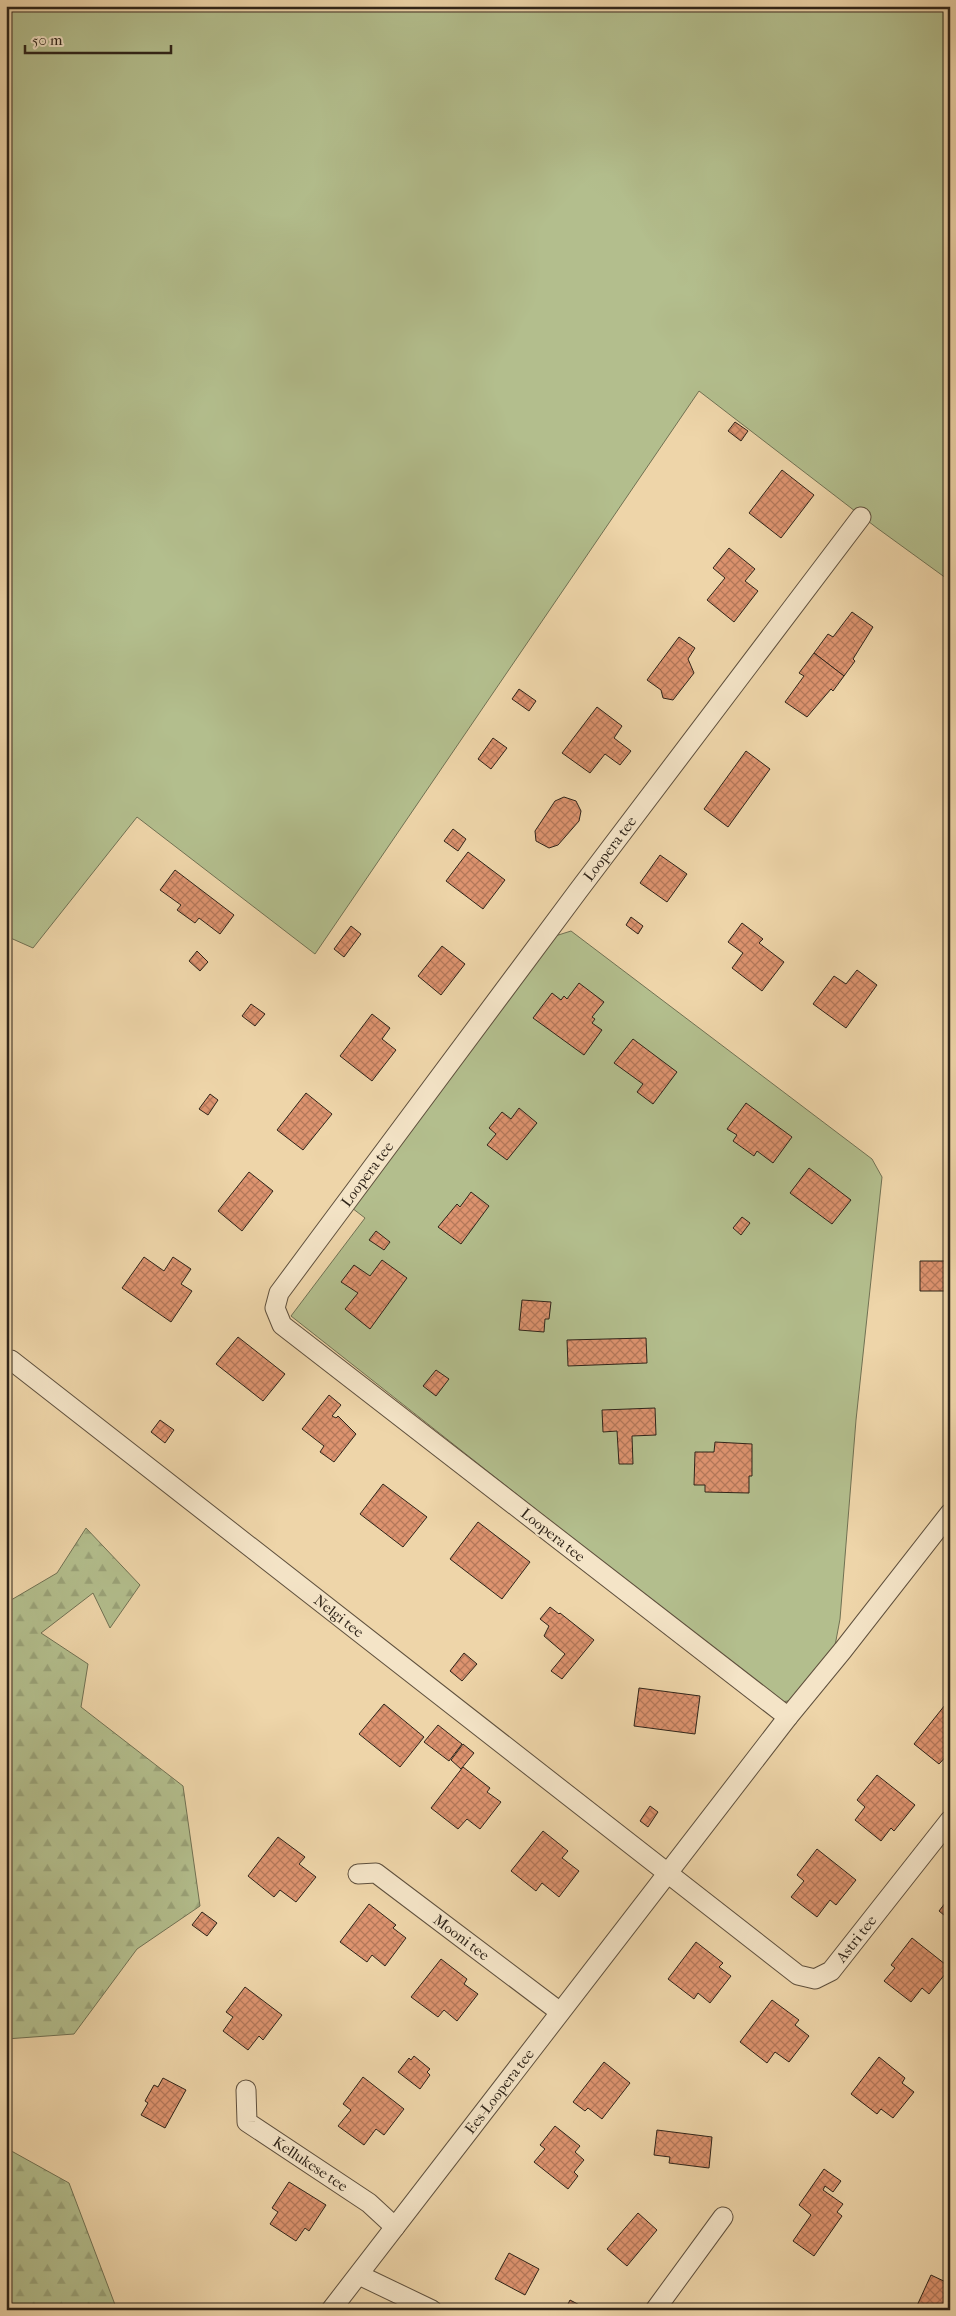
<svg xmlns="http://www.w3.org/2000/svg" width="956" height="2316" font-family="'IM FELL French Canon',serif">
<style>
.grass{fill:#b3be8d;stroke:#717153}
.forest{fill:url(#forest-firs);stroke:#717153}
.building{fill:url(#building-cross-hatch);stroke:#2f2419}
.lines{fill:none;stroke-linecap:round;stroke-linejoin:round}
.street-casing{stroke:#5f503d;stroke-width:21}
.street{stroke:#f4e4c7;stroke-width:19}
.labels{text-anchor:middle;stroke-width:4;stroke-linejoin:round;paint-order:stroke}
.street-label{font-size:15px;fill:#2f2419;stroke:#f4e4c7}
</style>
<defs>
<pattern id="forest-firs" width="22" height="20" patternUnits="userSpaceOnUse" patternTransform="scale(1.25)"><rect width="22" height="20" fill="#b3be8d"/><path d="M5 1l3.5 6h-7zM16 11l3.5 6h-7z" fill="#9aa379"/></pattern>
<pattern id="building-cross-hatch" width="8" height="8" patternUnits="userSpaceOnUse" patternTransform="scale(1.25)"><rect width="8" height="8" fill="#dd936f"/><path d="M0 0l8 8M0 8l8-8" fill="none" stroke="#b4785a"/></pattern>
</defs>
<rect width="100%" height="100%" fill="#eed5a9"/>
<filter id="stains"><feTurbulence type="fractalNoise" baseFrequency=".004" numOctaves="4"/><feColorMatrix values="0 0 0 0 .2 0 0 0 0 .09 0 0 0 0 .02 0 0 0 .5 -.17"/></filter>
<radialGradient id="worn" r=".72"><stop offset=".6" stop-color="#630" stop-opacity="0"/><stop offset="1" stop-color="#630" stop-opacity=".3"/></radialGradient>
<g class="grass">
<path d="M 6,6 L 950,6 L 950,581 L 877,528 L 699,391 L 315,954 L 137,817 L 33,948 L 6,936 Z"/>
<path d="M 571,931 L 872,1159 L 882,1177 L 856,1420 L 840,1619 L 834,1651 L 797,1700 L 780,1702 L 291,1316 L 365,1218 L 352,1208 L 456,1070 L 552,937 Z"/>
</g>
<g class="forest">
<path d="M 86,1528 L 140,1585 L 110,1628 L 93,1593 L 41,1633 L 88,1664 L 81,1707 L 183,1786 L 200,1906 L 137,1949 L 74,2034 L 6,2039 L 6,1603 L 57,1573 Z"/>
<path d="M 6,2148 L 69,2183 L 117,2310 L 6,2310 Z"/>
</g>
<g class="building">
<path d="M 735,422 L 748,431 L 741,441 L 728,431 Z"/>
<path d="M 782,470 L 814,495 L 781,538 L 749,513 Z"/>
<path d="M 729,548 L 755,569 L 745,581 L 758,591 L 734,622 L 707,600 L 725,578 L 713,568 Z"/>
<path d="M 852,612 L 873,627 L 853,659 L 855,661 L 844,676 L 814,653 L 828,634 L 833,637 Z"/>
<path d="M 679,637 L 695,648 L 688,659 L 694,673 L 673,700 L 663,698 L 661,690 L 647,680 Z"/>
<path d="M 814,653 L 844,676 L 833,691 L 831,689 L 807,717 L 785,702 L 804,676 L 799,673 Z"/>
<path d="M 519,689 L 536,701 L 529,711 L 512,699 Z"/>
<path d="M 597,707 L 622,726 L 614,738 L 631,751 L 620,765 L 605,754 L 590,773 L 562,753 Z"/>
<path d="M 493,738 L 507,748 L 491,769 L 478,759 Z"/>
<path d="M 746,751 L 770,769 L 728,827 L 704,809 Z"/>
<path d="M 564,797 L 576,801 L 581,811 L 579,821 L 558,845 L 549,848 L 536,841 L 535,831 L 555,801 Z"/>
<path d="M 453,829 L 466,839 L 458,851 L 444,841 Z"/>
<path d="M 468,852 L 505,880 L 483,909 L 446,881 Z"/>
<path d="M 660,855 L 687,874 L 667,902 L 640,883 Z"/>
<path d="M 175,870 L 234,915 L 220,934 L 199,918 L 195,923 L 177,910 L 181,905 L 160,890 Z"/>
<path d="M 631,917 L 643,926 L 638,934 L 626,925 Z"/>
<path d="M 742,923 L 763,939 L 759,943 L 784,962 L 762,991 L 732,968 L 743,953 L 728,942 Z"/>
<path d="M 351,926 L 361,934 L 344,957 L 334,949 Z"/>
<path d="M 442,946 L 465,964 L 441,995 L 418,976 Z"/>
<path d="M 197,951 L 208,962 L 200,971 L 189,961 Z"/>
<path d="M 857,970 L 877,985 L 846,1028 L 813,1004 L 834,976 L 846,984 Z"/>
<path d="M 579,983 L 604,1002 L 592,1017 L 595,1019 L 592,1023 L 602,1030 L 584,1055 L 533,1018 L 552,993 L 561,1000 L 564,996 L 567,999 Z"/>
<path d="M 251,1004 L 265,1014 L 255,1026 L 242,1016 Z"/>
<path d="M 372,1014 L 390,1028 L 382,1039 L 396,1050 L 372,1081 L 340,1056 Z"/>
<path d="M 633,1039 L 677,1072 L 653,1104 L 637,1092 L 643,1084 L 614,1063 Z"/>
<path d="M 306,1093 L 332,1114 L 303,1150 L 277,1130 Z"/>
<path d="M 210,1094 L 218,1100 L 208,1115 L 199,1109 Z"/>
<path d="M 746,1103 L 792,1137 L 773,1163 L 757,1151 L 754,1156 L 733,1141 L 737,1135 L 727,1129 Z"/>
<path d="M 519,1108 L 537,1123 L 507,1160 L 487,1145 L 496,1134 L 489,1128 L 502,1112 L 511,1119 Z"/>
<path d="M 809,1168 L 851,1200 L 832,1224 L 790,1193 Z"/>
<path d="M 249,1172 L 273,1191 L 242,1231 L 218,1211 Z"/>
<path d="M 471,1192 L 489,1206 L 461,1244 L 438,1227 L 457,1204 L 460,1207 Z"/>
<path d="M 742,1217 L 750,1223 L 741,1235 L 733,1228 Z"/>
<path d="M 376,1231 L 390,1242 L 384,1250 L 369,1240 Z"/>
<path d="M 945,1254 L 950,1254 L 950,1291 L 920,1291 L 920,1261 L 945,1261 Z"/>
<path d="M 144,1257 L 164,1271 L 173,1257 L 191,1269 L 181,1284 L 192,1291 L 171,1322 L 122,1288 Z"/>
<path d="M 382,1260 L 407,1278 L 370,1329 L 345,1309 L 358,1293 L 341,1282 L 354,1265 L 370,1276 Z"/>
<path d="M 522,1300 L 551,1302 L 549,1319 L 545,1319 L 544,1332 L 519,1330 Z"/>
<path d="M 238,1337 L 285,1374 L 263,1401 L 216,1364 Z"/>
<path d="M 646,1338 L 647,1363 L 568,1366 L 567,1340 Z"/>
<path d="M 436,1370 L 449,1379 L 436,1396 L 423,1386 Z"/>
<path d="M 329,1395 L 341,1405 L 332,1416 L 336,1418 L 338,1416 L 356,1434 L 334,1462 L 320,1452 L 324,1446 L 302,1429 Z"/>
<path d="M 655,1408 L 656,1435 L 632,1436 L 633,1464 L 619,1464 L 617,1431 L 603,1432 L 602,1410 Z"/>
<path d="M 160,1420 L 174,1430 L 165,1443 L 151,1432 Z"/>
<path d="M 715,1442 L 752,1444 L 752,1476 L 749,1476 L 749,1493 L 705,1492 L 705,1485 L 694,1485 L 695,1452 L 714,1452 Z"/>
<path d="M 383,1484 L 427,1517 L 403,1547 L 360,1514 Z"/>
<path d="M 478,1522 L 530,1562 L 502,1599 L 450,1559 Z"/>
<path d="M 550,1607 L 559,1614 L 560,1613 L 594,1640 L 562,1679 L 551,1671 L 565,1654 L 544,1636 L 549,1626 L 540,1619 Z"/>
<path d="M 464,1653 L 477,1664 L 462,1681 L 450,1671 Z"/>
<path d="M 639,1688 L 700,1696 L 695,1734 L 634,1726 Z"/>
<path d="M 384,1704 L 424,1737 L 400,1767 L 359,1734 Z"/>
<path d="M 945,1705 L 950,1709 L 950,1752 L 939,1764 L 914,1744 Z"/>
<path d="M 438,1725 L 462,1744 L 449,1761 L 424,1742 Z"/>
<path d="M 463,1744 L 474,1753 L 461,1769 L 451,1760 Z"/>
<path d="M 463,1767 L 490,1788 L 487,1792 L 501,1802 L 480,1829 L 467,1819 L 458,1829 L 431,1808 Z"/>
<path d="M 877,1775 L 915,1805 L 894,1831 L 891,1828 L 881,1841 L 855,1820 L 865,1807 L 857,1800 Z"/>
<path d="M 650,1806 L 658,1812 L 648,1827 L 640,1821 Z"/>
<path d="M 543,1831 L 568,1851 L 562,1858 L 579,1871 L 559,1897 L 542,1883 L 536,1891 L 511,1871 Z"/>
<path d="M 278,1837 L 305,1857 L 299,1864 L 316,1877 L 296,1902 L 280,1890 L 274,1897 L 248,1876 Z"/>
<path d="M 817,1849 L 856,1880 L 836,1905 L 830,1900 L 817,1917 L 791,1897 L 804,1881 L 797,1875 Z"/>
<path d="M 950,1888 L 950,1920 L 939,1911 L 949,1898 L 945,1894 Z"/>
<path d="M 369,1904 L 396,1925 L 393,1928 L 406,1938 L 385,1966 L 372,1955 L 367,1962 L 340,1942 Z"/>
<path d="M 202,1912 L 217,1923 L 207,1936 L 192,1925 Z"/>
<path d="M 912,1938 L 950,1968 L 929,1994 L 922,1988 L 911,2002 L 884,1981 L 895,1968 L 891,1965 Z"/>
<path d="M 696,1942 L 723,1963 L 719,1967 L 731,1976 L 710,2003 L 698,1993 L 694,1999 L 668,1979 Z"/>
<path d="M 441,1959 L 467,1979 L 464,1984 L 478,1994 L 457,2021 L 444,2010 L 438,2017 L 411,1997 Z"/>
<path d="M 245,1987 L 282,2015 L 263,2040 L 259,2036 L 248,2050 L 223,2031 L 233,2017 L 226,2012 Z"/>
<path d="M 772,2000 L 799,2020 L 795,2025 L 809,2036 L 789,2062 L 775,2052 L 767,2063 L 740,2042 Z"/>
<path d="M 414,2056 L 430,2069 L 427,2072 L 430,2075 L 420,2089 L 398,2072 L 409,2058 L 411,2060 Z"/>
<path d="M 879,2057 L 905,2078 L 902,2083 L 914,2092 L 893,2118 L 881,2109 L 877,2114 L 851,2094 Z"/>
<path d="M 604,2062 L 630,2083 L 602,2119 L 588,2108 L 585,2111 L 573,2102 Z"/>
<path d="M 363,2077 L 404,2109 L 384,2135 L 376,2129 L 364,2145 L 338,2126 L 351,2110 L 343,2104 Z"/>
<path d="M 163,2078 L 186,2090 L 165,2128 L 141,2115 L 148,2103 L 145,2101 L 154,2085 L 158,2087 Z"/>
<path d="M 555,2126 L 580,2146 L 575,2152 L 584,2160 L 574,2172 L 578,2176 L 568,2189 L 534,2162 L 545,2149 L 540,2145 Z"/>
<path d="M 657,2130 L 712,2137 L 709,2168 L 669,2163 L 670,2157 L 654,2155 Z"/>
<path d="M 824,2169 L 841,2181 L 833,2192 L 825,2186 L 823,2190 L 843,2204 L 837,2212 L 842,2216 L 814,2256 L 793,2241 L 811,2215 L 799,2205 Z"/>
<path d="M 289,2182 L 326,2205 L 309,2231 L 305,2228 L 296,2241 L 270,2224 L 278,2212 L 272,2208 Z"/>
<path d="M 638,2213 L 657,2230 L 627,2266 L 607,2249 Z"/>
<path d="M 509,2253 L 539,2269 L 525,2295 L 495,2279 Z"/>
<path d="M 931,2275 L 950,2284 L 950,2310 L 915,2310 Z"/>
<path d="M 570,2300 L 589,2310 L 565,2310 Z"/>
</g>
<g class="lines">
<g class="street-casing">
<g id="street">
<path id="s1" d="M 11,1360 L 798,1975 L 815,1979 L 831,1971 L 950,1820"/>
<path id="s2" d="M 788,1717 L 282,1325 L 275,1308 L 279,1293 L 322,1235 L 578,891 L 861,517"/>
<path id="s3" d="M 358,1874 L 376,1873 L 560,2012"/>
<path id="s4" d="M 246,2090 L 247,2122 L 369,2203 L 395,2227"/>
<path d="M 359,2275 L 432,2310"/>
<path id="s5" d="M 331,2310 L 788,1717 L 843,1650 L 950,1513"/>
<path d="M 655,2310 L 723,2217"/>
</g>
</g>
<use href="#street" class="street"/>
</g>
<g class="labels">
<g class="street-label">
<text dy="5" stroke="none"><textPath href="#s2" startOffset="1228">Loopera tee</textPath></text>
<text dy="5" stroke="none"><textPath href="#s2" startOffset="822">Loopera tee</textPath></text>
<text transform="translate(553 1535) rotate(38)" y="5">Loopera tee</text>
<text dy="5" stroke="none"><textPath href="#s1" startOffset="416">Nelgi tee</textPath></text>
<text dy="5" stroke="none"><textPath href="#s3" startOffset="125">Mooni tee</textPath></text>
<text dy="5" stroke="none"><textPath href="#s1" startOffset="1075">Astri tee</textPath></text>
<text dy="5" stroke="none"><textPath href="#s5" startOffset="276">Ees-Loopera tee</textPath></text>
<text dy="5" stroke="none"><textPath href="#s4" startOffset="108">Kellukese tee</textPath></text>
</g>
</g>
<rect width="956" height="2316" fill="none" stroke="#eed5a9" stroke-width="25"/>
<rect x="8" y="8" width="941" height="2301" fill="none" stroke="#2f2419" stroke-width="2.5"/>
<rect x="12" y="12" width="931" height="2291" fill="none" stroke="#2f2419"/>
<path d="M25 45v8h146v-8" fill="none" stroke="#2f2419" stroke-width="2.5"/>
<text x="32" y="45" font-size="15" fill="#2f2419" stroke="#f4e4c7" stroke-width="4" paint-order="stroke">50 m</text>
<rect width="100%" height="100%" filter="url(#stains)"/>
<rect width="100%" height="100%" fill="url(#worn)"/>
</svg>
